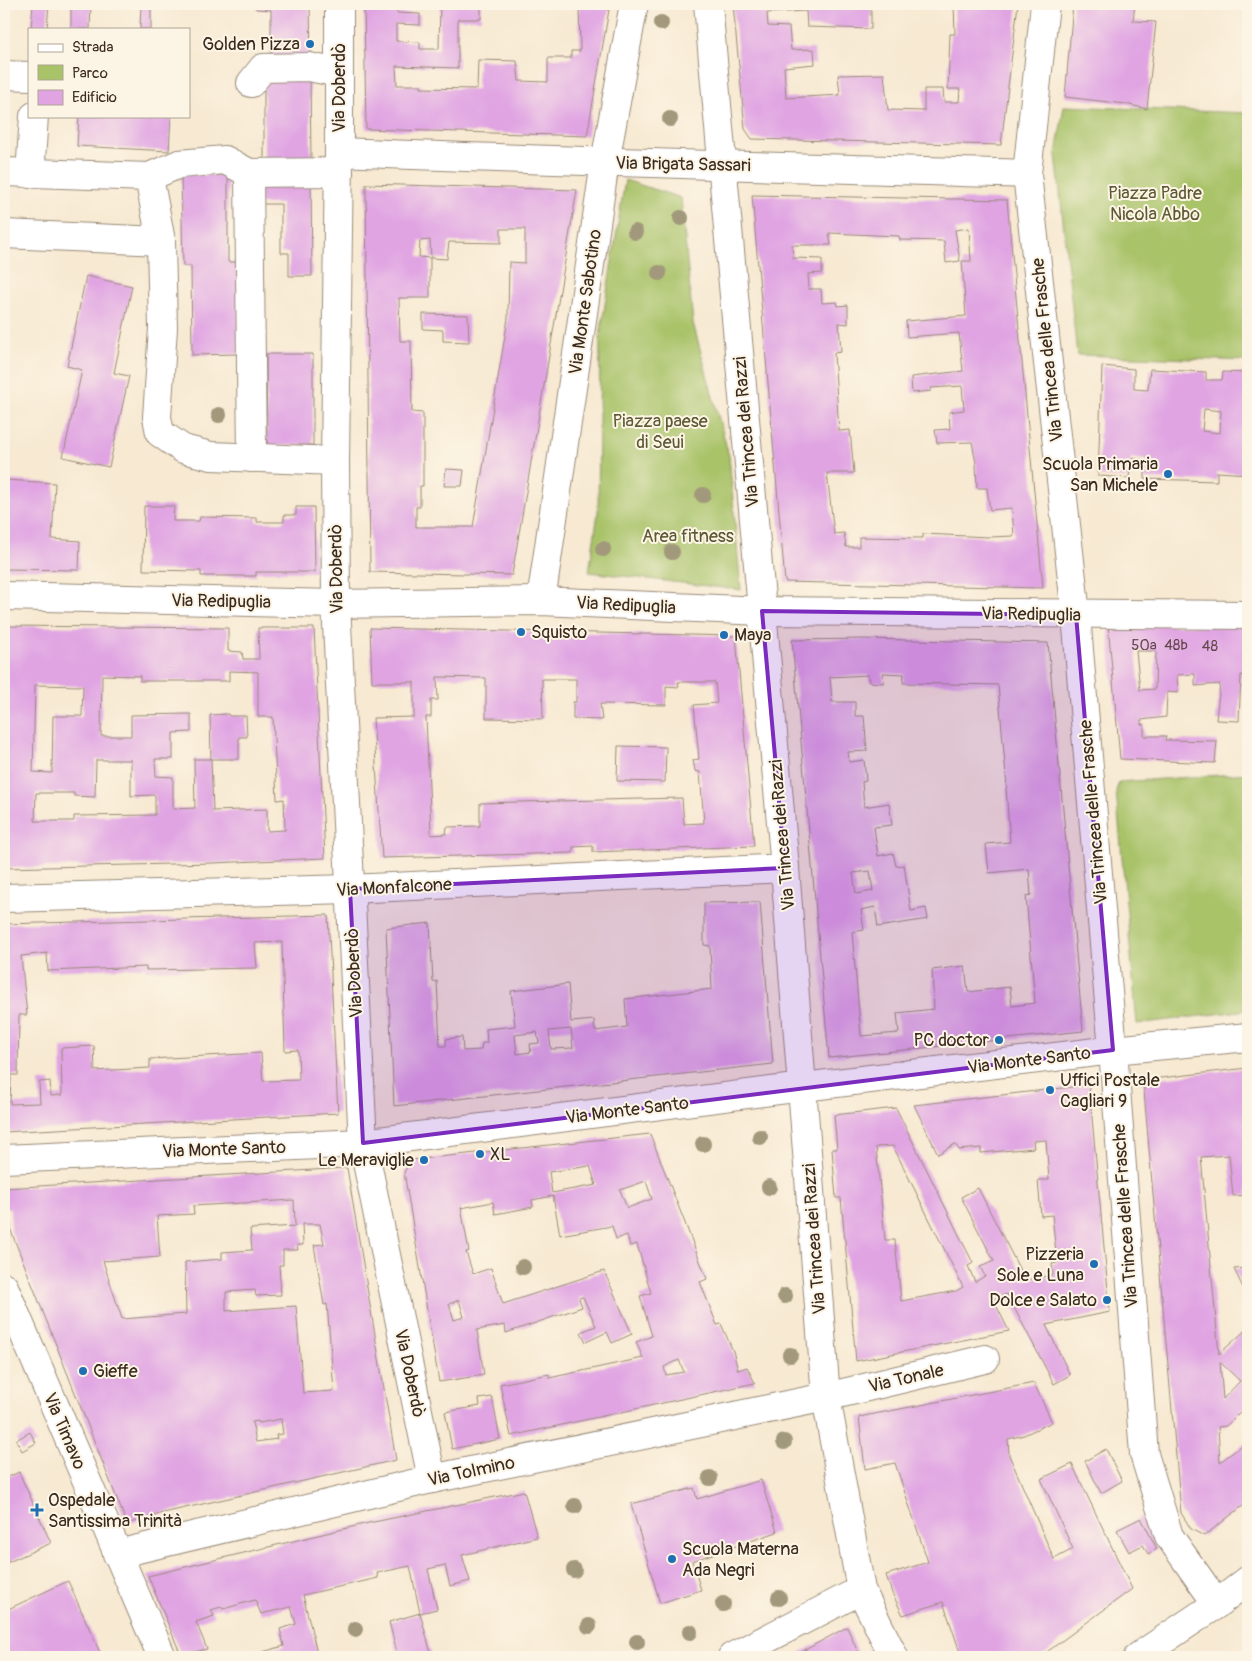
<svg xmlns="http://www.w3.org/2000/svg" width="1252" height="1661" font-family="Pangolin,sans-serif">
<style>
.green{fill:#a9c369;stroke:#727644}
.building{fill:#e0a4e3;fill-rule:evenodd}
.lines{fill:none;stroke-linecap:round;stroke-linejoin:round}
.street-casing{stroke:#998a78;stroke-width:30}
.secondary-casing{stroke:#998a78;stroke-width:30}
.street{stroke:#fff;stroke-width:28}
.secondary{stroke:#fff;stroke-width:28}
.tree{fill:#a2997b}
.marked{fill:#7b2cbf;fill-opacity:0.2;stroke:#7b2cbf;stroke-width:4;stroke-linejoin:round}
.poi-dot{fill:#1f6fb2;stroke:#fcf5e5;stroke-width:2}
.labels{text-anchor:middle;stroke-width:4;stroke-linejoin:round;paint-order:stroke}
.number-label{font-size:15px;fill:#64484f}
.poi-label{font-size:18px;fill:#3b2a1e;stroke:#fcf5e5;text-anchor:start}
.street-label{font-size:18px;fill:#3b2a1e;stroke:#fcf5e5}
.park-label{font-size:18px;fill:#5c5834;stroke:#fcf5e5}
</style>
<rect width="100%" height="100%" fill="#fcf5e5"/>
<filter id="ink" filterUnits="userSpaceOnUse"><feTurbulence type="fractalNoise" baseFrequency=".02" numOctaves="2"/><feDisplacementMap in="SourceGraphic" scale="10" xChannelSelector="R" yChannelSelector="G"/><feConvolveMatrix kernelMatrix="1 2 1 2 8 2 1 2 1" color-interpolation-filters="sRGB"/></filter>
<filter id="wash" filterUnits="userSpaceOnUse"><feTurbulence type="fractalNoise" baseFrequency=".0096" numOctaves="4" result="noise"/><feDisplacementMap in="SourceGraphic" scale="20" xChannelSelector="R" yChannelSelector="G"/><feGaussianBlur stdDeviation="1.12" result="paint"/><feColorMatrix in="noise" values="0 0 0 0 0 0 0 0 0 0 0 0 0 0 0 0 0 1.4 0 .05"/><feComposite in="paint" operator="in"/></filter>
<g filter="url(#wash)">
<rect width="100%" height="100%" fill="#f7e9d2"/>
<g class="green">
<path d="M 1064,106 L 1248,113 L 1248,361 L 1077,355 L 1056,154 Z"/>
<path d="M 625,180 L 681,198 L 693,323 L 729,456 L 741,590 L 589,572 L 598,513 L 600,336 Z"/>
<path d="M 1248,773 L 1248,1010 L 1137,1024 L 1116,791 L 1119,782 Z"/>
</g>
<g id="blocks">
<g class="building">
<path d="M 33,4 L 49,4 L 47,29 L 31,29 Z"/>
<path d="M 71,4 L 91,4 L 90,29 L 71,29 Z"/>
<path d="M 141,4 L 151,4 L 151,29 L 140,29 Z"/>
<path d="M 256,4 L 310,4 L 311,63 L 271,61 L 271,10 L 256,9 Z"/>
<path d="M 364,4 L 396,4 L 397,13 L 420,14 L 420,25 L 396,24 L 396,41 L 420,42 L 420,49 L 439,49 L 440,4 L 481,4 L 481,19 L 458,19 L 458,68 L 396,66 L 397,85 L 422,85 L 421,88 L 477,89 L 478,60 L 517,61 L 519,81 L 548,82 L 548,58 L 571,58 L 571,51 L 580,51 L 579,4 L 610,4 L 587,136 L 366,129 Z"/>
<path d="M 733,4 L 871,4 L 871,29 L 807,27 L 806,11 L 767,13 L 768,26 L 789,27 L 791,50 L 814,49 L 815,64 L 784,67 L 786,98 L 840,95 L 838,75 L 884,74 L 888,110 L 924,111 L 924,89 L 943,89 L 944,102 L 959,102 L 960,89 L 948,89 L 950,34 L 955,34 L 954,4 L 1018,4 L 1001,145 L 752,139 L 745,129 Z"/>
<path d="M 1073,4 L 1135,4 L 1133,21 L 1156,22 L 1147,109 L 1126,104 L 1065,97 Z"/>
<path d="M 264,71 L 310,71 L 311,163 L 264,164 Z"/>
<path d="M 4,95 L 8,95 L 7,142 L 4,142 Z"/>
<path d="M 79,116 L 171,116 L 169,151 L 77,146 Z"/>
<path d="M 181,175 L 228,175 L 228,262 L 238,262 L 239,354 L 192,355 L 191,266 L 183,266 Z"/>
<path d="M 257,182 L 311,183 L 312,276 L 289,276 L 289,253 L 281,253 L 281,204 L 257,204 Z"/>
<path d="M 366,184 L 577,190 L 512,575 L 370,572 ZM 501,229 L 525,229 L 525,263 L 509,262 L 508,318 L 473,527 L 416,527 L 416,507 L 420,507 L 420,486 L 423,486 L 423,413 L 412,412 L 411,341 L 400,341 L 399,298 L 430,298 L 430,258 L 419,257 L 420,241 L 430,240 L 431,258 L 447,259 L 449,242 L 501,243 Z"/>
<path d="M 752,195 L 1007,200 L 1043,588 L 785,582 ZM 969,228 L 971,261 L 962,261 L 966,316 L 906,321 L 907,337 L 959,333 L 963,371 L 911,377 L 912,393 L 931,391 L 931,388 L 962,386 L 964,410 L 949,412 L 950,429 L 935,430 L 937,443 L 972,442 L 976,463 L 977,488 L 987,488 L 990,510 L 1012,508 L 1014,536 L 989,537 L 923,534 L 923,538 L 859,537 L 859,547 L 846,547 L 844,533 L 834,534 L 827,473 L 854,473 L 850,430 L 839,431 L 834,353 L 841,352 L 839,323 L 848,324 L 848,305 L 838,306 L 837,302 L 822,303 L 821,289 L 809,289 L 808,274 L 822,273 L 822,259 L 793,258 L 792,245 L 831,245 L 829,233 L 899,236 L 900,240 L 944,241 L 946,263 L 960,261 L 955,230 Z"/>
<path d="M 86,276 L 132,286 L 114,373 L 129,376 L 109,467 L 63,457 L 82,370 L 67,366 Z"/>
<path d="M 423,314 L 468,315 L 469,342 L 443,341 L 443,330 L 423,329 Z"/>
<path d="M 266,354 L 313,354 L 313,445 L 267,446 Z"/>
<path d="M 1102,366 L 1134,369 L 1134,389 L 1148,390 L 1150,369 L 1206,372 L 1206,380 L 1222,380 L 1223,372 L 1248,373 L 1248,474 L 1217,472 L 1217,481 L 1145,479 L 1145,460 L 1131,458 L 1129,478 L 1098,476 ZM 1204,409 L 1221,411 L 1220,433 L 1202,431 Z"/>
<path d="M 446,469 L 464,470 L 462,486 L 444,486 Z"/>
<path d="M 4,480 L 55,483 L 52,539 L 80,541 L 79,570 L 4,569 Z"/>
<path d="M 144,506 L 174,506 L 173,521 L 199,521 L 200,517 L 257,518 L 257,522 L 284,522 L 284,515 L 296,515 L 296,507 L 314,507 L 315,572 L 256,572 L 256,576 L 201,576 L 201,571 L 143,570 Z"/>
<path d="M 1108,624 L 1246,626 L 1245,649 L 1248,649 L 1248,676 L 1241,675 L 1239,721 L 1216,720 L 1220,684 L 1195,686 L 1195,674 L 1177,675 L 1178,693 L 1167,692 L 1166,717 L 1141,720 L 1141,725 L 1144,724 L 1144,736 L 1166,736 L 1165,740 L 1217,741 L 1215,763 L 1120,759 ZM 1136,651 L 1156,651 L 1155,689 L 1140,690 Z"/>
<path d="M 4,626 L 228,628 L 228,651 L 242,652 L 243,659 L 259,659 L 258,628 L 314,628 L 325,858 L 213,863 L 4,868 ZM 229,671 L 258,672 L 258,717 L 273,717 L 277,800 L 284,799 L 285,830 L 267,831 L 267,809 L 213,811 L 211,759 L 194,759 L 195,808 L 173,809 L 173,777 L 156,776 L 155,759 L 173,759 L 173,733 L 191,732 L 191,714 L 131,715 L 131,736 L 101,736 L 102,675 L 140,676 L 140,681 L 229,681 ZM 35,685 L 83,686 L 82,716 L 53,716 L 52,773 L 33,772 ZM 96,760 L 131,760 L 131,796 L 155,795 L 155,815 L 74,816 L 74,821 L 35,821 L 36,793 L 74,793 L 74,796 L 95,797 Z"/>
<path d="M 370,628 L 736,636 L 754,846 L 593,852 L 593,846 L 573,847 L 573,853 L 382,858 L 373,718 L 414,717 L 414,682 L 372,682 ZM 437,677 L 486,678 L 486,718 L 543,719 L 542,679 L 576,679 L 576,702 L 573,702 L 573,719 L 602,720 L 600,704 L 666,705 L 666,686 L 679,687 L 678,682 L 715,682 L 717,703 L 694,705 L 699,759 L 693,760 L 695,771 L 700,772 L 704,823 L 684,824 L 682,798 L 480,803 L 480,826 L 447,827 L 446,834 L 431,835 L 426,717 L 431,717 L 431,700 L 438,700 Z"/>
<path d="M 864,639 L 1048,643 L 1083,1031 L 829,1058 L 792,640 ZM 883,673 L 904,674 L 903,683 L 998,685 L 1007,787 L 1006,788 L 1010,842 L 986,844 L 989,873 L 1029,869 L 1031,895 L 1026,896 L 1035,1003 L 1012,1006 L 1010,987 L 968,992 L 965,966 L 932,970 L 934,1009 L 897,1013 L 899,1033 L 861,1036 L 852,932 L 864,930 L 861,910 L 875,907 L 878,927 L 928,919 L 926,908 L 911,911 L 904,865 L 896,866 L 893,853 L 878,856 L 874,827 L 892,825 L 889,803 L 864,807 L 862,782 L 866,781 L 864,760 L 849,762 L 848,752 L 867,751 L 864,716 L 855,716 L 855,702 L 832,702 L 830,677 L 868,675 L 869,682 L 884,683 ZM 870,871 L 873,891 L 856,894 L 853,873 Z"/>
<path d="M 228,714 L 229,716 L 246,716 L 247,737 L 239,737 L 239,759 L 211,759 L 210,715 Z"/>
<path d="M 618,746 L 666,747 L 665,782 L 617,781 Z"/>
<path d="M 760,902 L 773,1064 L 394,1106 L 386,928 L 430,923 L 433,982 L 437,981 L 440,1046 L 446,1046 L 446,1039 L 462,1037 L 463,1051 L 481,1050 L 482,1043 L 487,1043 L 486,1029 L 515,1026 L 511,991 L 568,984 L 571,1022 L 594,1020 L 595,1031 L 627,1027 L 625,999 L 712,989 L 710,946 L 704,945 L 704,903 ZM 571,1029 L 573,1048 L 551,1049 L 549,1031 ZM 537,1032 L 539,1043 L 530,1044 L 531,1052 L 517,1054 L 515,1035 Z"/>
<path d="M 328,915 L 338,1113 L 4,1132 L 4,924 ZM 282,942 L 285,1051 L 298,1050 L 299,1080 L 263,1081 L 261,1053 L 150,1059 L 150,1068 L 95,1071 L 94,1046 L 61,1048 L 62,1095 L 51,1096 L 50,1081 L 39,1082 L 40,1103 L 10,1104 L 11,1075 L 18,1075 L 19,1015 L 27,1015 L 21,956 L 47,953 L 48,971 L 146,967 L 146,970 L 257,968 L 255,943 Z"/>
<path d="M 1248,1068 L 1248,1195 L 1233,1196 L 1229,1155 L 1201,1157 L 1219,1354 L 1248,1328 L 1248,1404 L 1226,1426 L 1218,1427 L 1220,1462 L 1248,1441 L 1248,1502 L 1204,1536 L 1191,1529 L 1181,1513 L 1143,1080 ZM 1220,1362 L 1240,1381 L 1223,1399 Z"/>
<path d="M 1089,1085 L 1110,1312 L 1046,1325 L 1070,1375 L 1054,1384 L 1007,1294 L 993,1299 L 1009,1331 L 856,1361 L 841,1198 L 836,1198 L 832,1149 L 837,1149 L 834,1115 L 896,1108 L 973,1263 L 968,1266 L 975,1282 L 985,1276 L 980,1267 L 994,1261 L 961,1197 L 978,1188 L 1025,1280 L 1053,1275 L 1052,1264 L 1057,1263 L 1052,1215 L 1041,1216 L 1038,1180 L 1049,1180 L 1046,1140 L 1033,1141 L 1034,1148 L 981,1153 L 981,1148 L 959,1150 L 955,1144 L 938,1154 L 914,1105 ZM 893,1146 L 963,1287 L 956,1291 L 901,1301 L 895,1240 L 885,1240 L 876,1147 Z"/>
<path d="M 650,1134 L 707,1279 L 700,1282 L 717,1325 L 721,1324 L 733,1351 L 738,1370 L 747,1367 L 755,1383 L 511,1436 L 500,1384 L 549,1374 L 549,1378 L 643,1358 L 636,1342 L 652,1336 L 640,1296 L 651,1293 L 637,1244 L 630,1246 L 627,1235 L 616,1239 L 612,1226 L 560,1235 L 553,1196 L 532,1200 L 533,1207 L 495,1214 L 493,1202 L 461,1208 L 469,1251 L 466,1252 L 473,1274 L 491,1268 L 503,1304 L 604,1271 L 632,1334 L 612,1343 L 607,1332 L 586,1342 L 581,1332 L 596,1326 L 583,1297 L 579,1298 L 582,1307 L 506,1333 L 505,1325 L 477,1330 L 484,1375 L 439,1382 L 404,1172 L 412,1160 ZM 590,1166 L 596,1185 L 552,1193 L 549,1172 ZM 646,1181 L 652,1199 L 627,1208 L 620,1190 ZM 459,1300 L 464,1317 L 454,1320 L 449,1304 ZM 679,1360 L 684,1372 L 666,1375 L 664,1367 Z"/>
<path d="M 347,1168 L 396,1460 L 163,1513 L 127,1524 L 11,1231 L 10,1209 L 4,1209 L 4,1188 ZM 294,1200 L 295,1226 L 250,1229 L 252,1250 L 222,1252 L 222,1259 L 185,1262 L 186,1314 L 122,1319 L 103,1261 L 160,1257 L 157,1216 L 194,1214 L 193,1206 ZM 302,1224 L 320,1224 L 324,1244 L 314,1245 L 324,1305 L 327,1304 L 334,1391 L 303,1393 L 296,1306 L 226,1311 L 226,1292 L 255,1290 L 256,1296 L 281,1295 L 279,1265 L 283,1265 L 283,1250 L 298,1250 L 297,1245 L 303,1245 ZM 281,1419 L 283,1434 L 276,1435 L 277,1439 L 256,1442 L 252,1422 L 258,1421 L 259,1423 Z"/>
<path d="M 1248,1268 L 1248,1298 L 1234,1269 Z"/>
<path d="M 1034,1383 L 1052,1422 L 1024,1435 L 1008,1439 L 1009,1455 L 1054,1559 L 1073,1549 L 1041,1479 L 1072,1464 L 1132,1589 L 1040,1657 L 953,1657 L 960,1652 L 943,1602 L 903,1615 L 892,1593 L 886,1575 L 928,1562 L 895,1463 L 865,1469 L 859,1417 Z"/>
<path d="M 492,1397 L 500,1439 L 452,1449 L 445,1412 L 480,1406 L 479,1399 Z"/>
<path d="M 30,1432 L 36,1443 L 22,1451 L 16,1440 Z"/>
<path d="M 1106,1449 L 1122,1481 L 1101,1493 L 1085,1461 Z"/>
<path d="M 19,1472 L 51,1543 L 4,1564 L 4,1479 Z"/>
<path d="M 761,1480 L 777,1532 L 692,1561 L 701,1590 L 660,1603 L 631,1504 L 694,1488 L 697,1499 Z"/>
<path d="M 524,1491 L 537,1537 L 462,1555 L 470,1581 L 450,1586 L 445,1565 L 428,1569 L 437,1609 L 420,1613 L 410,1566 L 377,1573 L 378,1578 L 303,1595 L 318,1657 L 244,1657 L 284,1646 L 280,1629 L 296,1624 L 291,1607 L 261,1614 L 255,1600 L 223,1609 L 221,1607 L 211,1610 L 214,1616 L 196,1622 L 207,1649 L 181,1655 L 148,1576 L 364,1524 Z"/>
<path d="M 1141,1518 L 1157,1549 L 1148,1554 L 1143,1545 L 1129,1552 L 1117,1530 Z"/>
<path d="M 68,1581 L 102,1657 L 4,1657 L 4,1611 Z"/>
<path d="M 420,1613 L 432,1657 L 402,1657 L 401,1655 L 398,1656 L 389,1622 Z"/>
<path d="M 847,1627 L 860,1657 L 792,1657 Z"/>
</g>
</g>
</g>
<g filter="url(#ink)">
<use href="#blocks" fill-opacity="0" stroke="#998a78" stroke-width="1"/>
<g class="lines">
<g class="street-casing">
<g id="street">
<path d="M 339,4 L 339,152 L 335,461 L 336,604 L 363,1143 L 432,1479"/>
<path d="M 708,4 L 785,868 L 826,1397 L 861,1590 L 894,1657"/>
<path d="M 1045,4 L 1027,174 L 1076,615 L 1113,1050 L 1144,1454 L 1169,1536 L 1217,1604"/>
<path d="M 4,75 L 29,76"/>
<path d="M 251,83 L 263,68 L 309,67 L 339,73"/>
<path d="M 339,152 C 568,162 798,167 1027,174"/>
<path d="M 4,172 L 149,177 L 161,241 L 163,328 L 157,417 L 160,433 L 183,449 L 211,456 L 335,461"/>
<path d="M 249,173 L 252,458"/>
<path d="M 30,174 L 34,116"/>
<path d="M 149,177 L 179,164 L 225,160 L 249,173 L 339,172"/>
<path d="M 4,234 L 161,241"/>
<path d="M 4,596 L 336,604 L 541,601 L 762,611 L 1248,615"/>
<path d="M 541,601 L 605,162 L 634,4"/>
<path d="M 4,898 L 350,889 L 785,868"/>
<path d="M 4,1159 L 363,1143 L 803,1087 L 1113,1050 L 1248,1037"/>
<path d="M 4,1287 L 162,1657"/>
<path d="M 117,1554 L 432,1479 L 826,1397 L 985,1359"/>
<path d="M 732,1657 L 861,1590"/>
</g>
</g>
<g class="secondary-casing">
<path id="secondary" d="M 1138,1657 L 1217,1604 L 1248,1580"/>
</g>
<use href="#street" class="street"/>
<use href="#secondary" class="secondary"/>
</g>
<g class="tree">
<circle cx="661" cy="23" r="8"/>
<circle cx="670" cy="119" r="8"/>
<circle cx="681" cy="218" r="8"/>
<circle cx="635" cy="232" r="8"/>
<circle cx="659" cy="273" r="8"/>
<circle cx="219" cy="415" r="8"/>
<circle cx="703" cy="495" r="8"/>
<circle cx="603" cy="549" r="8"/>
<circle cx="672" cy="552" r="8"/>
<circle cx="760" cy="1137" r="8"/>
<circle cx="703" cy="1144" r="8"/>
<circle cx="769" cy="1187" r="8"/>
<circle cx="523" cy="1267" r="8"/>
<circle cx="785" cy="1296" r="8"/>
<circle cx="790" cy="1355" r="8"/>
<circle cx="784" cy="1442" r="8"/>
<circle cx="710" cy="1478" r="8"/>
<circle cx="575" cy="1506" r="8"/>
<circle cx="574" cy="1570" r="8"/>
<circle cx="779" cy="1598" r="8"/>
<circle cx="723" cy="1604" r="8"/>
<circle cx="589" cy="1626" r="8"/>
<circle cx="355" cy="1629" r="8"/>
<circle cx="690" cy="1632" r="8"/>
<circle cx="637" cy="1642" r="8"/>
</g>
</g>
<path class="marked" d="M 762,611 L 1076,615 L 1113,1050 L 363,1143 L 350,889 L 785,868 Z"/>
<g class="poi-dot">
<circle cx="310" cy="44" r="5"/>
<circle cx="1168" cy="474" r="5"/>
<circle cx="521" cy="632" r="5"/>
<circle cx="724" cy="635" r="5"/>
<circle cx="999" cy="1040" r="5"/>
<circle cx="1050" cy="1090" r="5"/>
<circle cx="480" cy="1154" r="5"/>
<circle cx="424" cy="1160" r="5"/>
<circle cx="1094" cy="1264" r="5"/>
<circle cx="1107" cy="1300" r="5"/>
<circle cx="83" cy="1371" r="5"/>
<path d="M34.5 1502.5h5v5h5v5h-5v5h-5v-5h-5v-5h5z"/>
<circle cx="672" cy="1559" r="5"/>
</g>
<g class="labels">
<g class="number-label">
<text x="1144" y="650">50a</text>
<text x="1176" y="650">48b</text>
<text x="1210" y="651">48</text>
</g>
<g class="poi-label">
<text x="300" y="50" text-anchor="end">Golden Pizza</text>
<text x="1158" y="470" text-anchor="end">Scuola Primaria<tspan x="1158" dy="21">San Michele</tspan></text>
<text x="531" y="638">Squisto</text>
<text x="734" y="641">Maya</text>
<text x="989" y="1046" text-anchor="end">PC doctor</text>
<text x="1060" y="1086">Uffici Postale<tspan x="1060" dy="21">Cagliari 9</tspan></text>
<text x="490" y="1160">XL</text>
<text x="414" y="1166" text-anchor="end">Le Meraviglie</text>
<text x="1084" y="1260" text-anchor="end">Pizzeria<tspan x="1084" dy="21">Sole e Luna</tspan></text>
<text x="1097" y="1306" text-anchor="end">Dolce e Salato</text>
<text x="93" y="1377">Gieffe</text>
<text x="48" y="1506">Ospedale<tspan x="48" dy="21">Santissima Trinità</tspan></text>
<text x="682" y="1555">Scuola Materna<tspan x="682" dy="21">Ada Negri</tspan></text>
</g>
<g class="street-label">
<text transform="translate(339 88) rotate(-90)" y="6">Via Doberdò</text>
<text transform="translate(683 164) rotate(1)" y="6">Via Brigata Sassari</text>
<text transform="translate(585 302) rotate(-82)" y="6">Via Monte Sabotino</text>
<text transform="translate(1047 350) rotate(-96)" y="6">Via Trincea delle Frasche</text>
<text transform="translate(746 432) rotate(-95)" y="6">Via Trincea dei Razzi</text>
<text transform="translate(336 569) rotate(-91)" y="6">Via Doberdò</text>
<text transform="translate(221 601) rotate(1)" y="6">Via Redipuglia</text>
<text transform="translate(626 605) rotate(3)" y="6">Via Redipuglia</text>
<text transform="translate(1031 614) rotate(1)" y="6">Via Redipuglia</text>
<text transform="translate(1093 812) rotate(-95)" y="6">Via Trincea delle Frasche</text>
<text transform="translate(782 835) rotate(-95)" y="6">Via Trincea dei Razzi</text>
<text transform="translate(394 887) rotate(-3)" y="6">Via Monfalcone</text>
<text transform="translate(354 973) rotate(-93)" y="6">Via Doberdò</text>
<text transform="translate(1029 1060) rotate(-7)" y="6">Via Monte Santo</text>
<text transform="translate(627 1110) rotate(-7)" y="6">Via Monte Santo</text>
<text transform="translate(224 1149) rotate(-2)" y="6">Via Monte Santo</text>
<text transform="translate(1125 1216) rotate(-94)" y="6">Via Trincea delle Frasche</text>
<text transform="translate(814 1239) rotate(-94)" y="6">Via Trincea dei Razzi</text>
<text transform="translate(410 1373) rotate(78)" y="6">Via Doberdò</text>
<text transform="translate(906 1378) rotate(-13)" y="6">Via Tonale</text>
<text transform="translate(65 1431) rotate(67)" y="6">Via Timavo</text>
<text transform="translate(471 1471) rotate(-12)" y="6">Via Tolmino</text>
</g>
<g class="park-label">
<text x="1155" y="199">Piazza Padre<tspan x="1155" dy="21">Nicola Abbo</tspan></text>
<text x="660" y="427">Piazza paese<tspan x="660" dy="21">di Seui</tspan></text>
<text x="688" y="542">Area fitness</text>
</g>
</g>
<rect width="1252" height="1661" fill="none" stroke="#fcf5e5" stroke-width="20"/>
<rect x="28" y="28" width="162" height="90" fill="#fcf5e5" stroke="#afa495"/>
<rect x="38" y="44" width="25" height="8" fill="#ffffff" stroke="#afa495"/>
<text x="72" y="52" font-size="15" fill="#3b2a1e">Strada</text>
<rect x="38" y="65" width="25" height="15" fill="#a9c369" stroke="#afa495"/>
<text x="72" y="78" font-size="15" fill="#3b2a1e">Parco</text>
<rect x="38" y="90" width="25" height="15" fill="#e0a4e3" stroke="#afa495"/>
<text x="72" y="102" font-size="15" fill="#3b2a1e">Edificio</text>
</svg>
